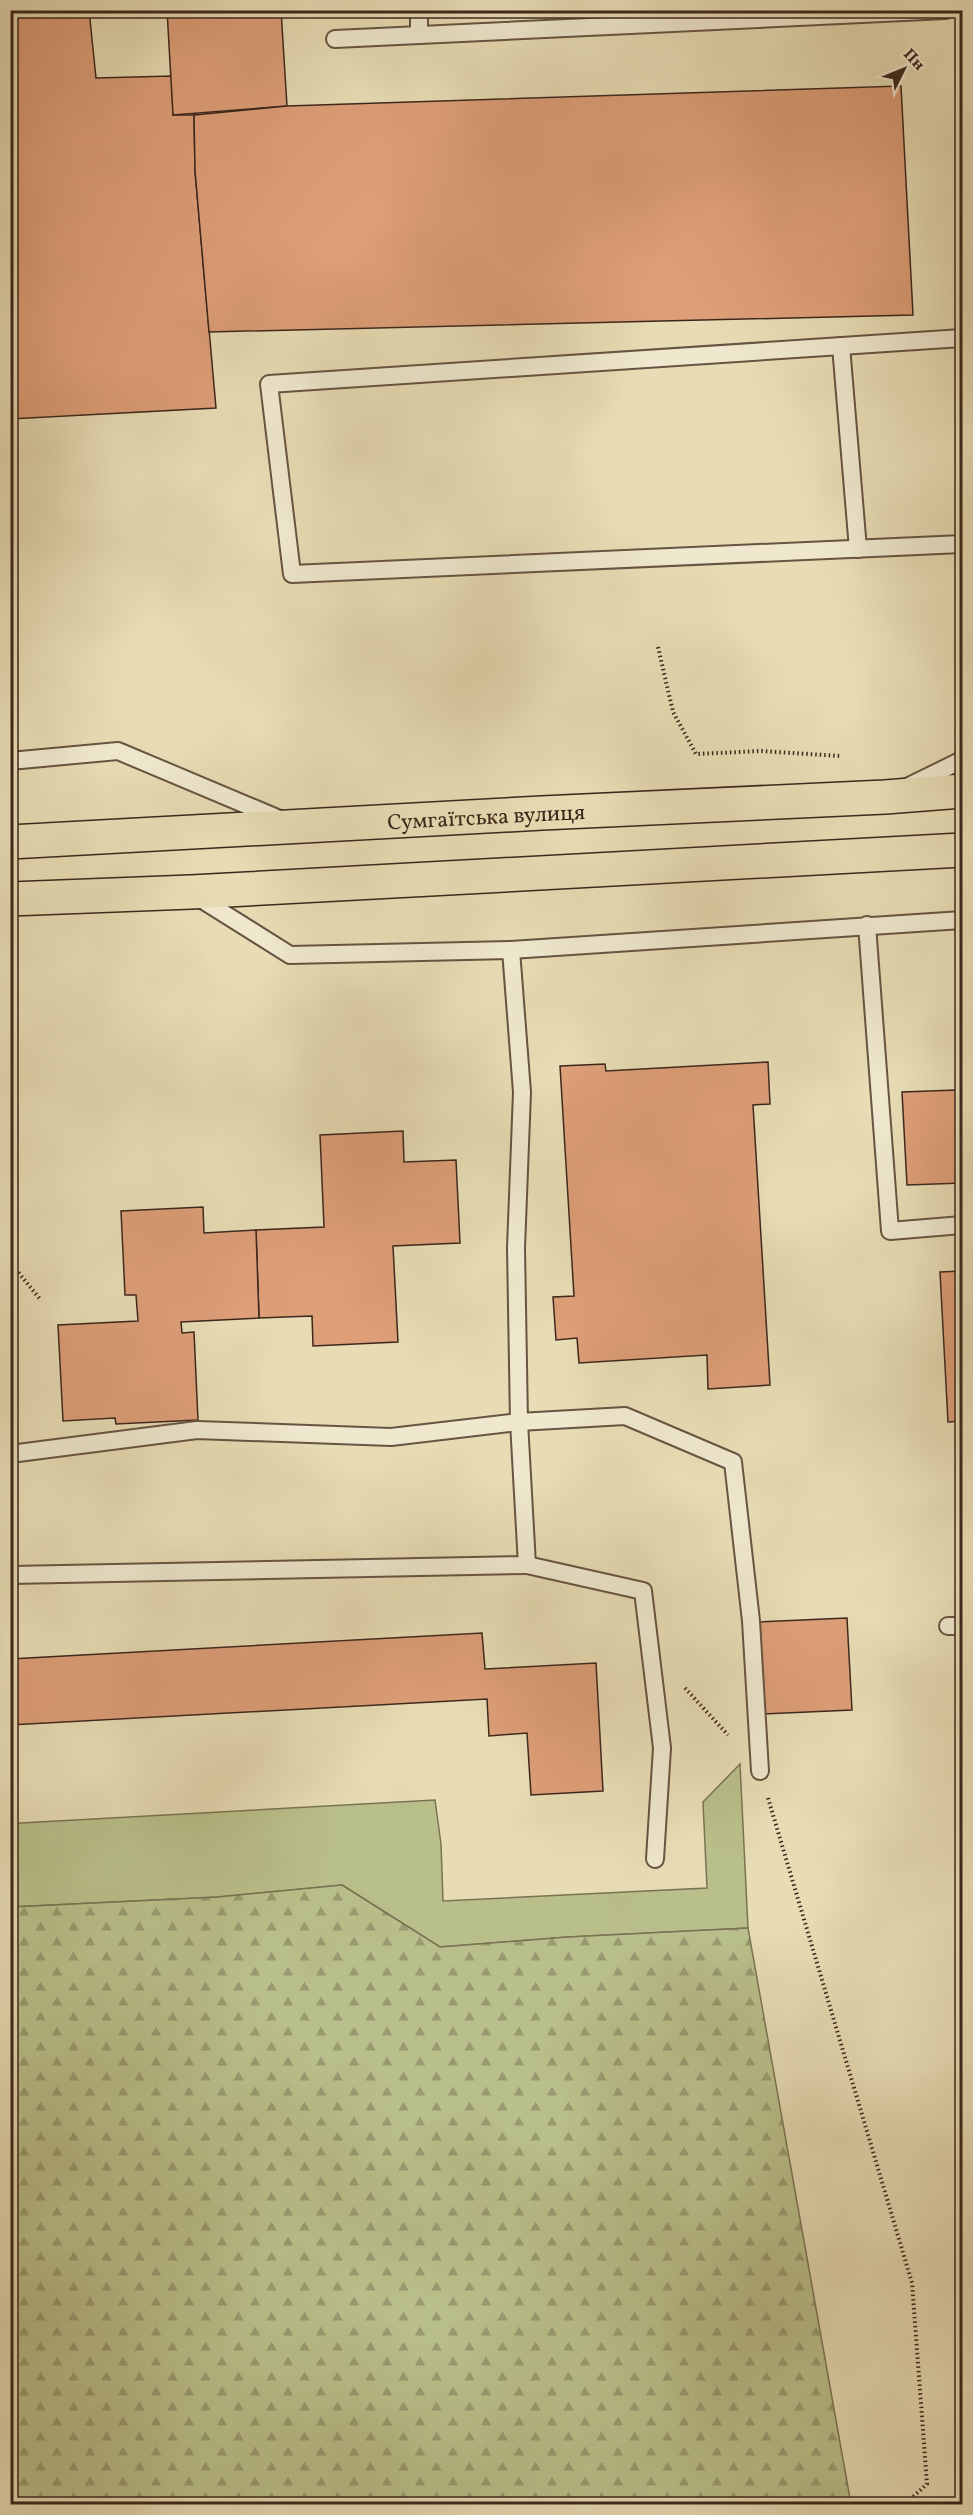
<svg xmlns="http://www.w3.org/2000/svg" width="973" height="2515" font-family="Vollkorn,serif">
<style>
.grass{fill:#b9bf8a;stroke:#7a7353;stroke-width:1.5}
.forest{fill:url(#forest-firs);stroke:#7a7353;stroke-width:1.5}
.building{fill:#dd9e78;stroke:#3c271c;stroke-width:1.5}
.lines{fill:none;stroke-linecap:round;stroke-linejoin:round}
.lane-casing{stroke:#675442;stroke-width:20}
.primary-casing{stroke:#3c271c;stroke-width:36}
.path{stroke:#3c271c;stroke-width:4;stroke-dasharray:1.5 3;stroke-linecap:butt}
.lane{stroke:#efe8ce;stroke-width:16}
.primary{stroke:#e7dcb4;stroke-width:33}
.labels{text-anchor:middle;stroke-width:4.5;stroke-linejoin:round;paint-order:stroke}
.street-label{font-size:22px;fill:#3c271c;stroke:#efe8ce}
</style>
<defs>
<pattern id="forest-firs" width="22" height="20" patternUnits="userSpaceOnUse" patternTransform="scale(1.5)"><rect width="22" height="20" fill="#b9bf8a"/><path d="M5 1l3.5 6h-7zM16 11l3.5 6h-7z" fill="#989b70"/></pattern>
</defs>
<rect width="100%" height="100%" fill="#e7dcb4"/>
<filter id="stains"><feTurbulence type="fractalNoise" baseFrequency=".00333" numOctaves="4"/><feColorMatrix values="0 0 0 0 .2 0 0 0 0 .09 0 0 0 0 .02 0 0 0 .5 -.17"/></filter>
<radialGradient id="worn" r=".72"><stop offset=".6" stop-color="#630" stop-opacity="0"/><stop offset="1" stop-color="#630" stop-opacity=".3"/></radialGradient>
<path class="grass" d="M 740,1764 L 748,1928 L 568,1937 L 440,1947 L 342,1885 L 218,1897 L 11,1907 L 11,1829 L 13,1825 L 21,1823 L 435,1800 L 441,1844 L 443,1901 L 707,1888 L 703,1802 Z"/>
<path class="forest" d="M 342,1885 L 440,1947 L 568,1937 L 748,1928 L 851,2504 L 11,2504 L 11,1907 L 218,1897 Z"/>
<g class="building">
<path d="M 10,10 L 89,10 L 96,78 L 172,76 L 173,115 L 194,115 L 195,171 L 216,408 L 10,419 Z"/>
<path d="M 167,10 L 281,10 L 287,106 L 173,115 Z"/>
<path d="M 901,86 L 913,315 L 209,332 L 195,171 L 194,115 L 287,106 Z"/>
<path d="M 768,1062 L 770,1104 L 753,1105 L 770,1385 L 708,1389 L 707,1355 L 579,1363 L 577,1338 L 556,1340 L 553,1297 L 574,1296 L 560,1066 L 605,1064 L 606,1071 Z"/>
<path d="M 956,1090 L 957,1105 L 962,1104 L 962,1183 L 907,1185 L 902,1092 Z"/>
<path d="M 403,1131 L 404,1162 L 456,1160 L 460,1243 L 393,1246 L 398,1342 L 313,1346 L 312,1316 L 259,1318 L 256,1230 L 324,1227 L 320,1135 Z"/>
<path d="M 203,1207 L 204,1233 L 256,1230 L 259,1318 L 181,1322 L 182,1333 L 194,1332 L 198,1420 L 116,1424 L 115,1418 L 63,1421 L 58,1325 L 138,1321 L 136,1295 L 125,1295 L 121,1211 Z"/>
<path d="M 962,1271 L 962,1421 L 948,1422 L 940,1272 Z"/>
<path d="M 847,1618 L 852,1710 L 763,1714 L 758,1622 Z"/>
<path d="M 482,1633 L 485,1669 L 596,1663 L 603,1791 L 531,1795 L 527,1733 L 489,1736 L 487,1699 L 10,1725 L 10,1659 Z"/>
</g>
<g class="lines">
<g class="lane-casing">
<g id="lane">
<path d="M 419,10 L 419,35"/>
<path d="M 335,39 L 946,10"/>
<path d="M 962,338 L 269,384 L 292,574 L 962,544"/>
<path d="M 841,346 L 858,549"/>
<path d="M 10,761 L 118,751 L 282,820"/>
<path d="M 907,787 L 962,760"/>
<path d="M 196,896 L 290,955 L 511,950 L 962,920"/>
<path d="M 867,925 L 890,1231 L 962,1225"/>
<path d="M 10,1454 L 197,1430 L 391,1437 L 519,1422 L 625,1416 L 733,1462 L 751,1621 L 760,1771"/>
<path d="M 527,1565 L 643,1591 L 662,1748 L 655,1859"/>
<path d="M 10,1575 L 527,1565 L 519,1422 L 516,1248 L 522,1092 L 511,950"/>
<path d="M 948,1626 L 962,1626"/>
</g>
</g>
<g class="primary-casing">
<g id="primary">
<path id="s1" d="M 10,842 L 542,813 L 885,797 L 962,791"/>
<path d="M 10,899 L 191,892 L 962,850"/>
</g>
</g>
<g class="path">
<path d="M 658,647 L 673,712 L 696,754 L 761,751 L 840,756"/>
<path d="M 10,1262 L 40,1299"/>
<path d="M 685,1688 L 728,1735"/>
<path d="M 768,1798 L 912,2283 L 927,2484 L 905,2504"/>
</g>
<use href="#lane" class="lane"/>
<use href="#primary" class="primary"/>
</g>
<g class="labels">
<g class="street-label">
<text dy="8" stroke="none"><textPath href="#s1" startOffset="477">Сумгаїтська вулиця</textPath></text>
</g>
</g>
<rect width="973" height="2515" fill="none" stroke="#e7dcb4" stroke-width="36"/>
<rect x="12" y="12" width="949" height="2491" fill="none" stroke="#3c271c" stroke-width="3"/>
<rect x="18" y="18" width="937" height="2479" fill="none" stroke="#3c271c" stroke-width="1.5"/>
<g transform="translate(904 69) rotate(47)" stroke="#efe8ce" stroke-width="4.5" paint-order="stroke">
<path d="M0-4.5L10 22L0 15L-10 22Z" fill="#3c271c"/>
<text y="-9" font-size="16" font-weight="bold" text-anchor="middle" fill="#3c271c">Пн</text>
</g>
<rect width="100%" height="100%" filter="url(#stains)"/>
<rect width="100%" height="100%" fill="url(#worn)"/>
</svg>
